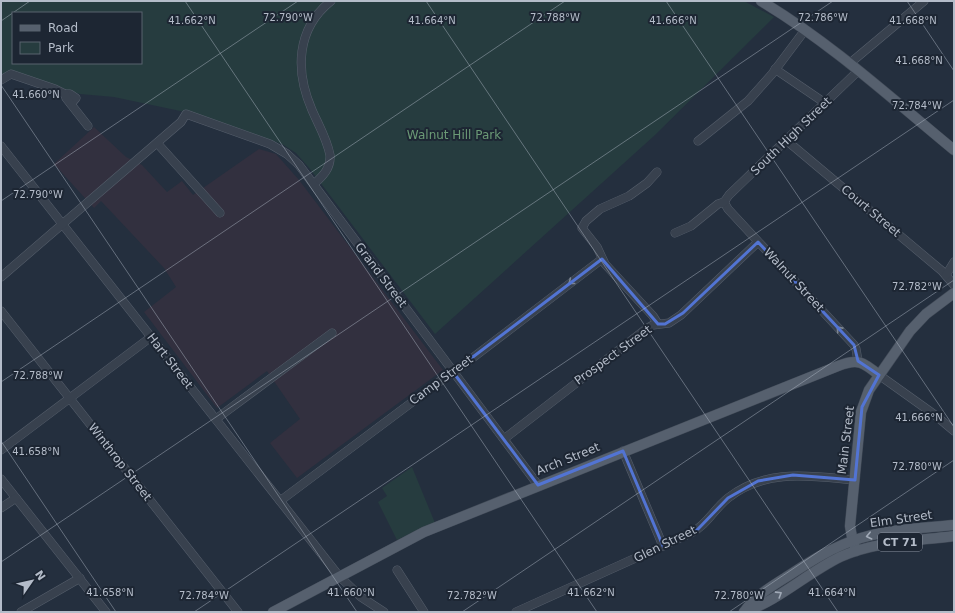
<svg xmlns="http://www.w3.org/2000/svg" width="955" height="613" font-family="'DejaVu Sans',sans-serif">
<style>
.medical{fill:#32303f}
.green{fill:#263c3f;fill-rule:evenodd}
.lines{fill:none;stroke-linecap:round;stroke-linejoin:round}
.minor-casing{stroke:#565f6c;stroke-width:9}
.major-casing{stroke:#414a57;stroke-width:11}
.minor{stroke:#38414e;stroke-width:8}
.major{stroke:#56606e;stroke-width:10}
.oneway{stroke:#7c8592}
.oneway2{stroke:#a1aab7}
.marked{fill:none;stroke:#5274d3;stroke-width:3;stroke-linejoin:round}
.ticks{fill:none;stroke:#b4bcc9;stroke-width:1;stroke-opacity:0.45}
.labels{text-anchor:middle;stroke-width:4;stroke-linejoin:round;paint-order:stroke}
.shield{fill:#1d2633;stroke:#878f9c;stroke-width:1}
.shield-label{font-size:11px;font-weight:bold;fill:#b4bcc9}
.park-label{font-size:12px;fill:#6b9a76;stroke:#1d2633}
.street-label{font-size:12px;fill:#b4bcc9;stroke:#1d2633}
.ticks-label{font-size:10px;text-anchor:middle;fill:#b4bcc9;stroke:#1d2633;stroke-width:4;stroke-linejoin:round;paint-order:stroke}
</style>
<rect width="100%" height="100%" fill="#242f3e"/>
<path class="medical" d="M 94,127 L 126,157 L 142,165 L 167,192 L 182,181 L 193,195 L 259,149 L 276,154 L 299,180 L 443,370 L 297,478 L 270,443 L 300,419 L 267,371 L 217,408 L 144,312 L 176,287 L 164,268 L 101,201 L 94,208 L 54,164 Z"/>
<g class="green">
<path d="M 1,1 L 744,1 L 774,17 L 655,135 L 435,334 L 310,169 L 296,153 L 282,144 L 204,116 L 114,97 L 80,94 L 12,72 L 1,79 ZM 13,13 L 141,13 L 141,63 L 13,63 Z"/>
<path d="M 412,467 L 435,523 L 397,540 L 378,502 L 387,496 L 382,488 Z"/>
</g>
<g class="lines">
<g class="minor-casing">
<g id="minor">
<path d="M 849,64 L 924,1"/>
<path d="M 775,69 L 825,103"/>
<path d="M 1,80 L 11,74 L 55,89 L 65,94 L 70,94 L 76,98 L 71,104"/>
<path d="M 65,94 L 66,98 L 88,126"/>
<path d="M 786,140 L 942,271 L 954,285"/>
<path d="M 698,141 L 748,101 L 772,74 L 805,30"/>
<path d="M 157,143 L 220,213"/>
<path d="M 1,146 L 339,576 L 361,597 L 384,612"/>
<path d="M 657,172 L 647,183 L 629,196 L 600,209 L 586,221 L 582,228 L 597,247 L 605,264 L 653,316 L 658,324"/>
<path d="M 314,184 C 323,176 331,168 330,155 C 327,139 318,124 312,110 C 295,71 296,29 331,1"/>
<path d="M 724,202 L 728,209 L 854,345 L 856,349 L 858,361"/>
<path d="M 724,202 L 729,195 L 858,71"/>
<path d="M 675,233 L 691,226 L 718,204 L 724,202"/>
<path d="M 946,275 L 954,262"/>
<path d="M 1,277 L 181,122 L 186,114 L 270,144 L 287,154 L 299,165 L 538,485"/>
<path d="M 1,311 L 238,612"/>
<path d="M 879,375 L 935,415 L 954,431"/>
<path d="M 216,419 L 332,333"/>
<path d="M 504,439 L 646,329 L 653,325 L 669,323 L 681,315 L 758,242"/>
<path d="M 1,450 L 151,337"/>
<path d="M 623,451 L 663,546"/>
<path d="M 1,479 L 106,612"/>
<path d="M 280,501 L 443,379 L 462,366 L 602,259"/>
<path d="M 1,508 L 16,498"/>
<path d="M 397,570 L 424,612"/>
<path d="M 21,612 L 80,578"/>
<path d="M 516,612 L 691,533 C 707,525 714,509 728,498 C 766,468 810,476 855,480"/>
</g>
</g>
<g class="major-casing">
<g id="major">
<path d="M 761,1 C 831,43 892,99 954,150"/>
<path d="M 856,551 L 852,537 L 850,526 L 861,412 L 869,390 L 910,331 L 926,314 L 954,293"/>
<path d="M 273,612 L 424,532 L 838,366 C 858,358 863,362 879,375"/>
<path d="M 744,612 C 755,596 772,586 788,576 C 811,561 834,546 861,538 C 890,529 923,528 954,525"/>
<path d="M 744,612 C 778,601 807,573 840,557 C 875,541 916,541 954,536"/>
</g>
</g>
<use href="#minor" class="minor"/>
<use href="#major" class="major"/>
</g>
<defs><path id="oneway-chevron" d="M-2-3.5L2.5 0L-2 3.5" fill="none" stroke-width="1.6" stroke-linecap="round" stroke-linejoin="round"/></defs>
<g class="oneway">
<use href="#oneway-chevron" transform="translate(571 282) rotate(142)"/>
<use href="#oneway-chevron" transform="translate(839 329) rotate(-132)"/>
</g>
<g class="oneway2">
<use href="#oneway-chevron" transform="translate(869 536) rotate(167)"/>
<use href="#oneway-chevron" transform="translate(779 594) rotate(-32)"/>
</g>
<path class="marked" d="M 758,242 L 854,345 L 858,361 L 879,375 L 862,407 L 855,480 L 793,475 L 758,481 L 728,498 L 698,529 L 663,546 L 623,451 L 538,485 L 453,372 L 602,259 L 658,324 L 665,324 L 683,313 Z"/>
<path class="ticks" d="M 185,1 L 597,612M 426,1 L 838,612M 666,1 L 954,427M 907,1 L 954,71M 1,21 L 30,1M 1,85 L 357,612M 1,201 L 298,1M 1,382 L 565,1M 1,441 L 116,612M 1,562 L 833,1M 194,612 L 954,100M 462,612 L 954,280M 729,612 L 954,460"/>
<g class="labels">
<rect class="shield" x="878" y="533" width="44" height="18" rx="3"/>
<g class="shield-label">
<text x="900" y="546">CT 71</text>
</g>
<g class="park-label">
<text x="454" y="139">Walnut Hill Park</text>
</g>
<g class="street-label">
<text transform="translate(791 136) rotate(-44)" y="4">South High Street</text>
<text transform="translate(871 211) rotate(40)" y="4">Court Street</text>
<text transform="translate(381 275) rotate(53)" y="4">Grand Street</text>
<text transform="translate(794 280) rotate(47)" y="4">Walnut Street</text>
<text transform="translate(613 355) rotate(-36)" y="4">Prospect Street</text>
<text transform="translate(170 361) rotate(52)" y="4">Hart Street</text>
<text transform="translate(441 380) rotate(-36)" y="4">Camp Street</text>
<text transform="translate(846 440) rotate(-83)" y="4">Main Street</text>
<text transform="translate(568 459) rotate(-22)" y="4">Arch Street</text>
<text transform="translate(120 462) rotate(52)" y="4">Winthrop Street</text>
<text transform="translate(901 519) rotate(-8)" y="4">Elm Street</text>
<text transform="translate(665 544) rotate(-26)" y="4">Glen Street</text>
</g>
</g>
<g class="ticks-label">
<text x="288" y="21">72.790°W</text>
<text x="555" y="21">72.788°W</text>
<text x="823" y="21">72.786°W</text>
<text x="432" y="24">41.664°N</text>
<text x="192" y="24">41.662°N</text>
<text x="673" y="24">41.666°N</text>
<text x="913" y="24">41.668°N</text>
<text x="919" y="64">41.668°N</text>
<text x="36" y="98">41.660°N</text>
<text x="917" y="109">72.784°W</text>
<text x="38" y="198">72.790°W</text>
<text x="917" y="290">72.782°W</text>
<text x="38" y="379">72.788°W</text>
<text x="919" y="421">41.666°N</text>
<text x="36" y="455">41.658°N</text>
<text x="917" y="470">72.780°W</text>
<text x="110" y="596">41.658°N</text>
<text x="351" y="596">41.660°N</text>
<text x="591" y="596">41.662°N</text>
<text x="832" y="596">41.664°N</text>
<text x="204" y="599">72.784°W</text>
<text x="472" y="599">72.782°W</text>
<text x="739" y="599">72.780°W</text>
</g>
<rect width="955" height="613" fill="none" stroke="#b4bcc9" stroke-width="4"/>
<rect x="12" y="12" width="130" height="52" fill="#1d2633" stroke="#59626f"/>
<rect x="20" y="25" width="20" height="6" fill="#56606e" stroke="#59626f"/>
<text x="48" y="32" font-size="12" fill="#b4bcc9">Road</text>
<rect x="20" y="42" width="20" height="12" fill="#263c3f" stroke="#59626f"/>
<text x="48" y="52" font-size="12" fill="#b4bcc9">Park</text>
<g transform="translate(32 581) rotate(56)" stroke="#1d2633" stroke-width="3" paint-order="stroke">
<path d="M0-3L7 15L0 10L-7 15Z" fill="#b4bcc9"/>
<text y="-6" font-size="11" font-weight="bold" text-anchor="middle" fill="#b4bcc9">N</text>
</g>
</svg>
